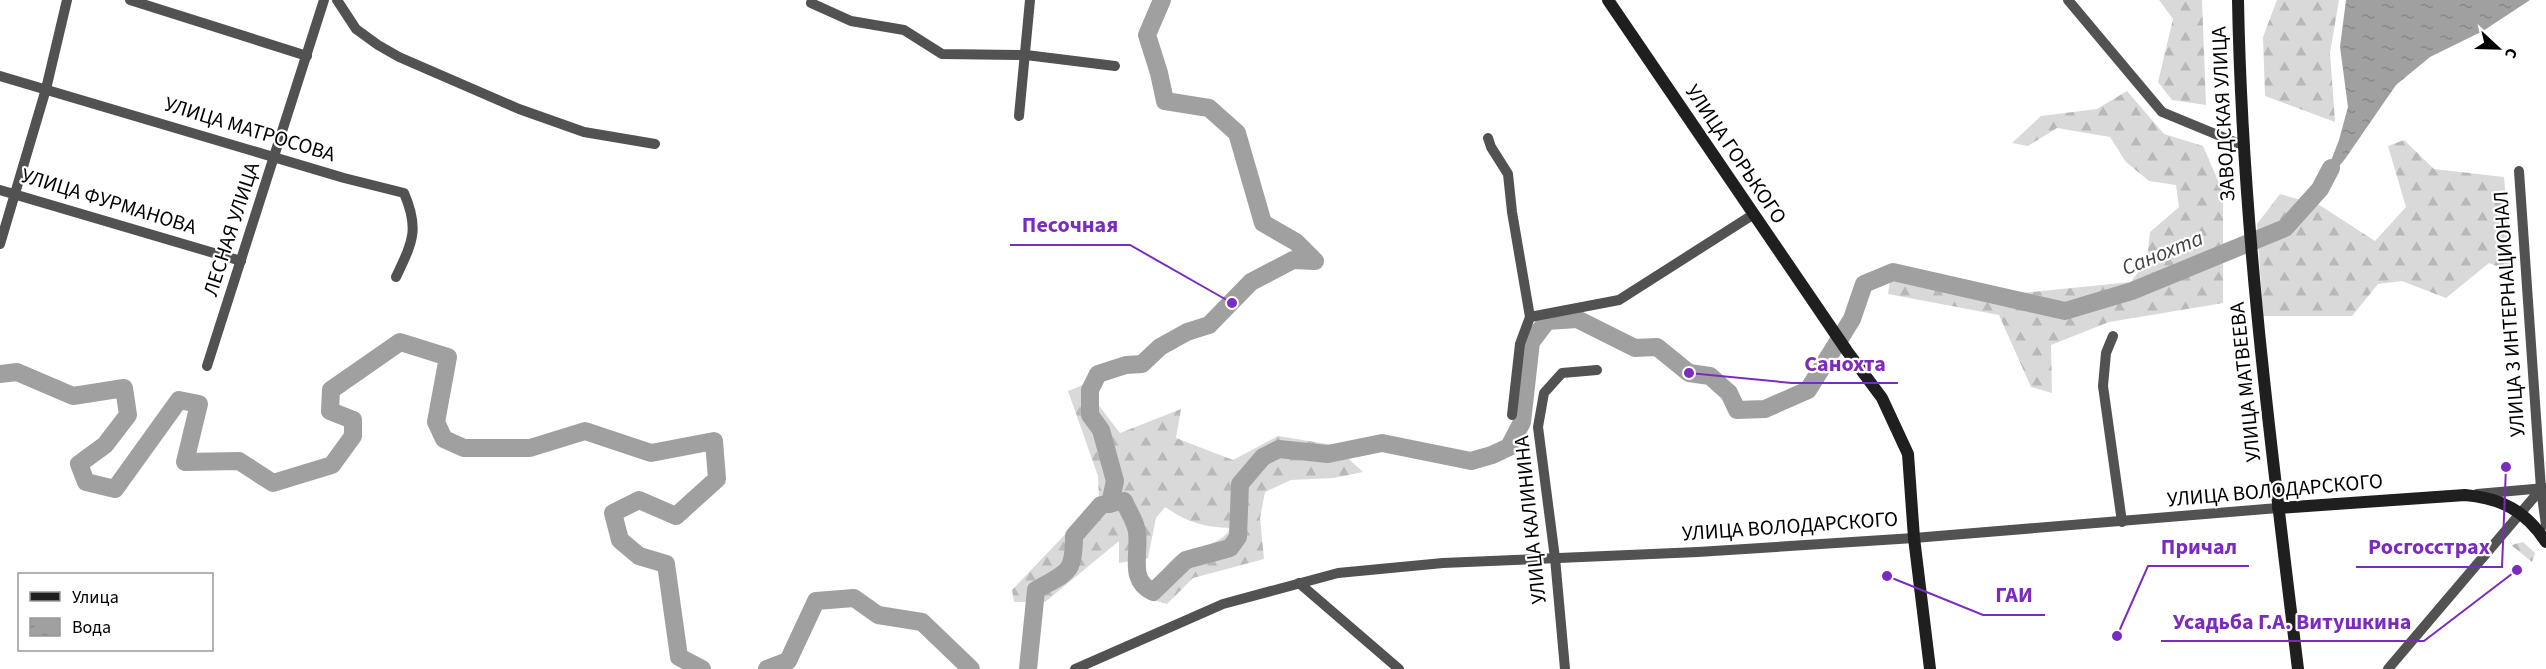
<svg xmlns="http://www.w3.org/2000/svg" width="2546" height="669" font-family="'Source Sans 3',sans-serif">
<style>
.forest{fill:url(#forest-firs)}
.water{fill:url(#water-ripples)}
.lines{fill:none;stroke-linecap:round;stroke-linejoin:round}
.river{stroke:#a0a0a0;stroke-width:18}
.street{stroke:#525252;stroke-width:10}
.secondary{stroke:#1f1f1f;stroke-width:12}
.labels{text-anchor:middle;stroke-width:4.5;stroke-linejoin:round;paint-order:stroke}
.street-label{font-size:21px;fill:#000;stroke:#fff}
.water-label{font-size:22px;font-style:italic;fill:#414141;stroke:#fff}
.leader{fill:none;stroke:#7b2cbf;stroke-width:2}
.callout-dot{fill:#7b2cbf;stroke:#fff;stroke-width:2}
.callout-label{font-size:22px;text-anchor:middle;font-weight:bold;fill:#7b2cbf;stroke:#fff;stroke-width:4.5;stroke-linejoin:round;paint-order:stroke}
</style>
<defs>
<pattern id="forest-firs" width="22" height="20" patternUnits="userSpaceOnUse" patternTransform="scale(1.5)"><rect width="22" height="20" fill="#d9d9d9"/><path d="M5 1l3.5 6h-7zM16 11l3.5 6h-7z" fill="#b8b8b8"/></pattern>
<pattern id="water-ripples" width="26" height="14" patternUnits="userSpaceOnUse" patternTransform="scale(1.5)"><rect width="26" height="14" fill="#a0a0a0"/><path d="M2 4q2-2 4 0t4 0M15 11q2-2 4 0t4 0" fill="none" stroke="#888"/></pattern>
</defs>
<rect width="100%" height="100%" fill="#fff"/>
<g class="forest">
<path d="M 2159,0 L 2202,0 L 2206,105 L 2172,100 L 2158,82 L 2173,19 Z"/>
<path d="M 2277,0 L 2339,0 L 2330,53 L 2335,122 L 2265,96 L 2263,37 Z"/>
<path d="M 2127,91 L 2164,134 L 2203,146 L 2223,192 L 2223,303 L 2109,322 L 2051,345 L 2052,393 L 2031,387 L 1999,315 L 1888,294 L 1892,266 L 2011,294 L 2131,282 L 2147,259 L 2150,232 L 2179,207 L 2176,185 L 2149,181 L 2126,162 L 2110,137 L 2057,128 L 2028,146 L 2012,143 L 2041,116 L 2097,109 Z"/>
<path d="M 2404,140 L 2434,169 L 2504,177 L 2512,273 L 2489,263 L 2446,298 L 2402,281 L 2378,284 L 2352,316 L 2263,316 L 2257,224 L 2280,194 L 2321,206 L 2375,241 L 2406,207 L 2388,146 Z"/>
<path d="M 1083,385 L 1120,433 L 1181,409 L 1176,438 L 1233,460 L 1278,436 L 1333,445 L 1363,472 L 1334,478 L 1291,480 L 1265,492 L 1260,518 L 1264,559 L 1193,578 L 1167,604 L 1147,598 C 1152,585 1168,559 1181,553 C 1202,544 1217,548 1231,528 C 1203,527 1189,523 1165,507 L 1156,518 L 1148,558 L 1119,563 L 1119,541 L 1045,602 L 1014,602 L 1012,590 L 1099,499 L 1098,476 L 1068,391 Z"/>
<path d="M 2523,542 L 2535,553 L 2532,562 L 2511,545 Z"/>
</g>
<path class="water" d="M 2346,0 L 2530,0 L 2483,31 L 2430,57 L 2396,85 L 2345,159 L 2320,189 L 2339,140 L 2348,107 L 2340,47 Z"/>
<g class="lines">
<g class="river">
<path d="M 0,374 L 17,372 L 73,396 L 124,388 L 128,415 L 105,445 L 79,464 L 86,482 L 115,489 L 179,400 L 199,404 L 185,462 L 239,461 L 273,483 L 332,465 L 353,436 L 353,420 L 330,411 L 331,390 L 400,342 L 448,357 L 436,422 L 444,439 L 464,448 L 530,448 L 585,431 L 651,453 L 714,441 L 717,479 L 676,516 L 639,500 L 613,513 L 620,540 L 639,556 L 666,564 L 679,657 L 702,669"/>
<path d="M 1110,504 L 1115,481 L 1101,430 L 1090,415 L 1090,390 L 1098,374 L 1126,365 L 1142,364 L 1160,347 L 1187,332 L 1209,325 L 1251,282 L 1293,260 L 1315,261 L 1296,242 L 1263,223 L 1237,133 L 1209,108 L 1165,101 L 1159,73 L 1147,35 L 1162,0"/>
<path d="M 767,669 L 788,661 L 816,601 L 854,598 L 878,615 L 922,622 L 971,669"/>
<path d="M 1028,669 L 1036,590 C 1067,572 1074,575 1074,536 L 1101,505 L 1124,501 C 1128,511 1136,522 1137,532 C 1140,556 1128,580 1153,592 L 1186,560 L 1230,548 L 1238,537 L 1240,484 L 1263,457 L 1279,449 L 1328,454 L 1382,443 L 1471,461 L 1492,455 L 1509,447 L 1522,422 L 1531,342 L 1547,321 L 1577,319 L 1635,348 L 1657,347 L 1689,373 L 1710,376 L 1729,393 L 1737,410 L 1765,409 L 1808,390 L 1852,319 L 1864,284 L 1893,272 L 2065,311 L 2132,291 L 2285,228 L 2320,189 L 2331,168"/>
</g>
<g class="street">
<path d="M 130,0 L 307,56"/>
<path d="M 337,0 L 356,29 L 378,45 L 399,57 L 519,109 L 584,132 L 655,144"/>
<path d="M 812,0 L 811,3 L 851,21 L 904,30 L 942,54 L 1026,55 L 1115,66"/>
<path d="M 2068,0 L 2162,112 L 2242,145"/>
<path d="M 0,76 L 344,178 L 404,193 C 420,230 412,243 396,277"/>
<path d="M 1019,116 L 1030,0"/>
<path d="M 1488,138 L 1491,147 L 1508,174 L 1512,212 L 1530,317 L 1520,344 L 1512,415"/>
<path d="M 2519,171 L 2541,489 L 2546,525"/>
<path d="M 0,190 L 241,261"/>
<path d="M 0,244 L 46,89 L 67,0"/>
<path d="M 1530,317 L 1619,300 L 1754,214"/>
<path d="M 2113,336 L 2106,353 L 2103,386 L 2122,522"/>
<path d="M 207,366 L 324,0"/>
<path d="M 2477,494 L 2545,488"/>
<path d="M 1299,583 L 1399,669"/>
<path d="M 1075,669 L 1223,604 L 1338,573 L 1443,563 L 1698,552 L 1914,538 L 2278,508"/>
<path d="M 1565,669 L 1555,558 L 1538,427 L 1544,393 L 1562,373 L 1597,370"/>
<path d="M 2388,669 L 2541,489"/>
</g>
<g class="secondary">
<path d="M 1608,0 L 1847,351 L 1882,398 L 1908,454 L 1914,538 L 1930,669"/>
<path d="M 2238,0 C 2242,224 2271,447 2298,669"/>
<path d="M 2278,508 L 2465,495 C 2501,498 2526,511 2546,542"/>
</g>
</g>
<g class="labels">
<g class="street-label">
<text transform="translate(2223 114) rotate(-93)" y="7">ЗАВОДСКАЯ УЛИЦА</text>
<text transform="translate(250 129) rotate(17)" y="7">УЛИЦА МАТРОСОВА</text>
<text transform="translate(1736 154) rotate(56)" y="7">УЛИЦА ГОРЬКОГО</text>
<text transform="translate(109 201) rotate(17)" y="7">УЛИЦА ФУРМАНОВА</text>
<text transform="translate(231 229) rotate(-72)" y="7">ЛЕСНАЯ УЛИЦА</text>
<text transform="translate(2509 314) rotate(-94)" y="7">УЛИЦА 3 ИНТЕРНАЦИОНАЛ</text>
<text transform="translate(2245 382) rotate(-96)" y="7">УЛИЦА МАТВЕЕВА</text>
<text transform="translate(2275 490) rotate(-5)" y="7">УЛИЦА ВОЛОДАРСКОГО</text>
<text transform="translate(1530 520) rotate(-96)" y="7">УЛИЦА КАЛИНИНА</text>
<text transform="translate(1790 526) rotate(-4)" y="7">УЛИЦА ВОЛОДАРСКОГО</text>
</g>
<g class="water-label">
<text transform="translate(2162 252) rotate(-22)" y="8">Санохта</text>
</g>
</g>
<path class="leader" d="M1232 303L1130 245H1010M1689 373L1792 383H1898M2117 636L2148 566H2249M2506 467L2502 567H2356M1887 576L1983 615H2045M2517 570L2424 641H2161"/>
<g class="callout-dot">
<circle cx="1232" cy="303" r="6"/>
<circle cx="1689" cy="373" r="6"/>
<circle cx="2117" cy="636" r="6"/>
<circle cx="2506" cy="467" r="6"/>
<circle cx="1887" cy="576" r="6"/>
<circle cx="2517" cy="570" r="6"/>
</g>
<g class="callout-label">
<text x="1070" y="232">Песочная</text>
<text x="1845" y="371">Санохта</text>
<text x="2199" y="554">Причал</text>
<text x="2429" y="554">Росгосстрах</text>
<text x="2014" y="602">ГАИ</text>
<text x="2292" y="629">Усадьба Г.А. Витушкина</text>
</g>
<rect x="18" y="573" width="195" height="78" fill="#ffffff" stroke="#999999" stroke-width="1.5"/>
<rect x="30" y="592" width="30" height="9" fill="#1f1f1f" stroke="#999999" stroke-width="1.5"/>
<text x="72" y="603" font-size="18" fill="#000000">Улица</text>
<rect x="30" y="618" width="30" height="18" fill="url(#water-ripples)" stroke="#999999" stroke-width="1.5"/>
<text x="72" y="633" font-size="18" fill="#000000">Вода</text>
<g transform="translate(2498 48) rotate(112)" stroke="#ffffff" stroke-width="4.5" paint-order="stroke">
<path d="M0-4.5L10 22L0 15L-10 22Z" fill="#000000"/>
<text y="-9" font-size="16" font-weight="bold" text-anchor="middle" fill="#000000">С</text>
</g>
</svg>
